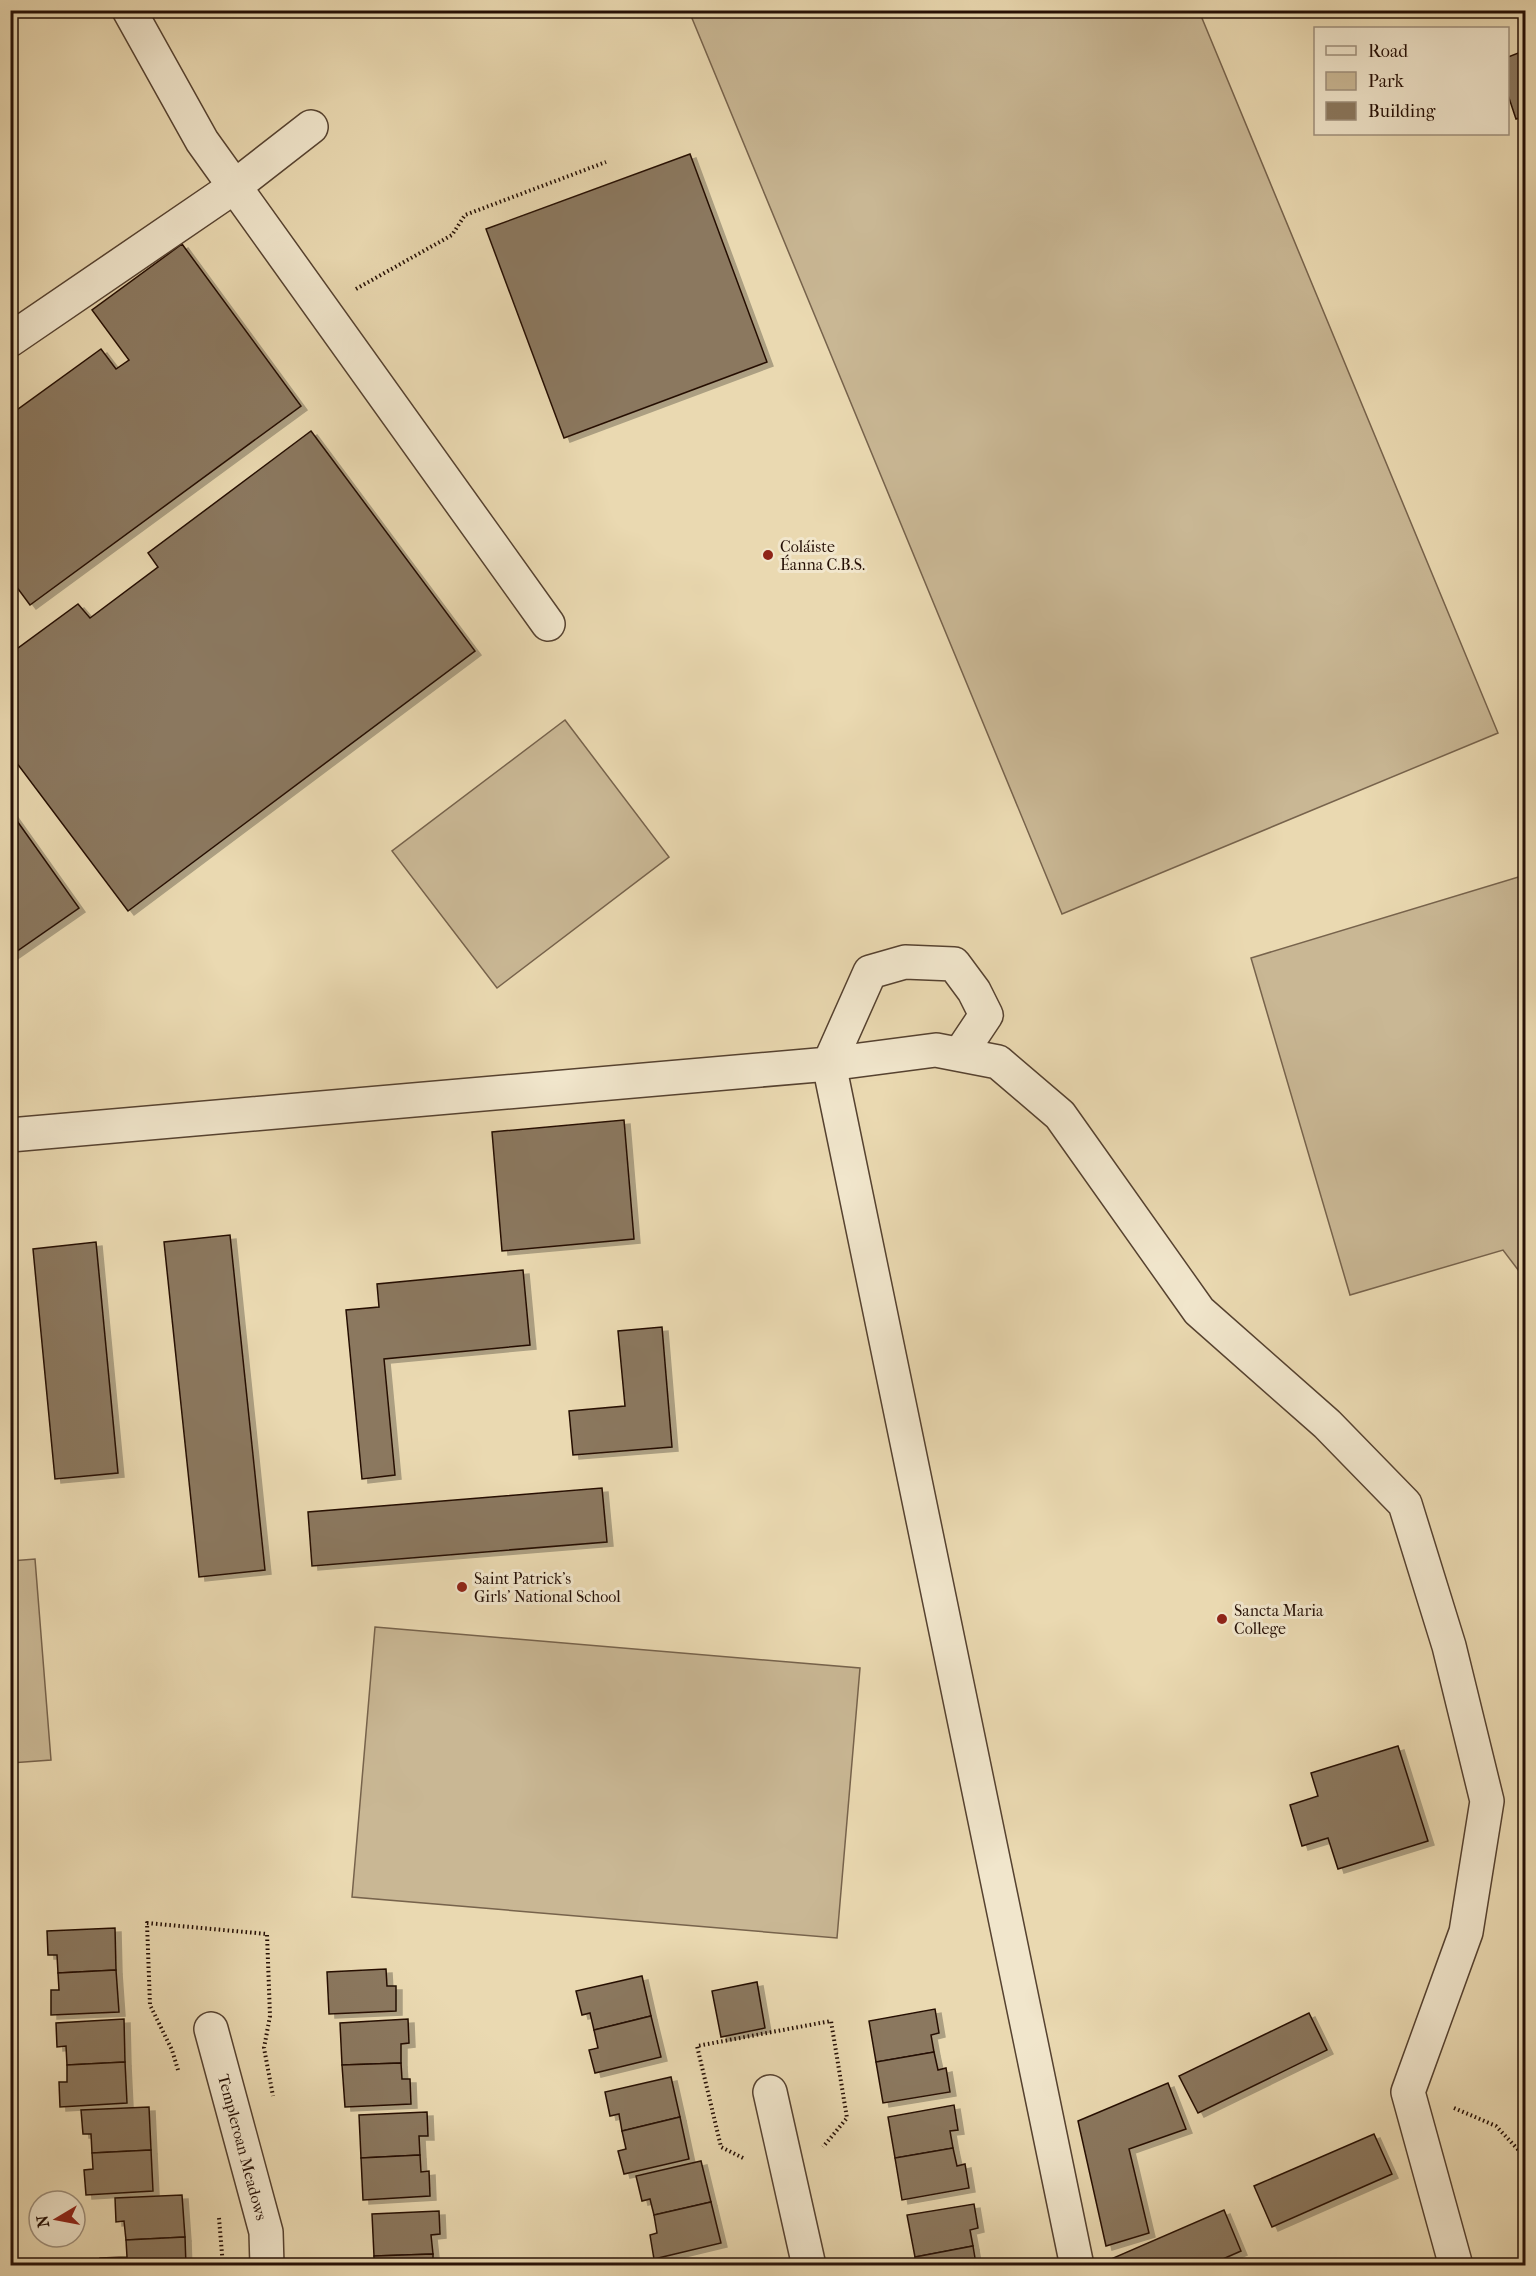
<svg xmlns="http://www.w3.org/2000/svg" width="1536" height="2276" font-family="'IM FELL French Canon',serif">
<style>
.green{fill:#c9b794;stroke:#77634c;stroke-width:1.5}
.building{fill:#8b785e;stroke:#250f05;stroke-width:1.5;filter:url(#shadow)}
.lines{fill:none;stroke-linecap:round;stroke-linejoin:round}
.minor-casing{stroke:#564230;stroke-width:36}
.path{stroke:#250f05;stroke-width:4;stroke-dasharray:1.5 3;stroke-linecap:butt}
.minor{stroke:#f1e6cc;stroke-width:33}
.poi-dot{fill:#8f2418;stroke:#f1e6cc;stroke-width:2}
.labels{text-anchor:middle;stroke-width:6;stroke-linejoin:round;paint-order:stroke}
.poi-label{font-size:16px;fill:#250f05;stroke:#f1e6cc;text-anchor:start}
.street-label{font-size:16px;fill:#250f05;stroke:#f1e6cc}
</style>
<defs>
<filter id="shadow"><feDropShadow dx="6" dy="4" stdDeviation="0" flood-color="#0004"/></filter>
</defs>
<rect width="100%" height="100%" fill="#ead9b1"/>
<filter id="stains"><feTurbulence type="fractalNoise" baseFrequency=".00333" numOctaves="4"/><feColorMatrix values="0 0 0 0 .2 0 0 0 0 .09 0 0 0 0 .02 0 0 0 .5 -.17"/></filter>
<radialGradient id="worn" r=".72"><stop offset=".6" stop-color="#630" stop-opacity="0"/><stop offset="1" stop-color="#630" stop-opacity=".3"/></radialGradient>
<g class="green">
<path d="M 689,11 L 1199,11 L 1498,733 L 1062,914 Z"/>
<path d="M 565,720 L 669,857 L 497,988 L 392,851 Z"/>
<path d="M 1525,875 L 1525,1279 L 1503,1250 L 1350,1295 L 1251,958 Z"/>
<path d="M 35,1559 L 51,1760 L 11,1763 L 11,1561 Z"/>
<path d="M 375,1627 L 860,1668 L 837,1938 L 352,1897 Z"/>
</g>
<g class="building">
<path d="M 1526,50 L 1526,116 L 1516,119 L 1508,95 L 1508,57 Z"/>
<path d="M 690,154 L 767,362 L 564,438 L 486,229 Z"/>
<path d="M 182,244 L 301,406 L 30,605 L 10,578 L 10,415 L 101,349 L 116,369 L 129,360 L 92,310 Z"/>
<path d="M 311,431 L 475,651 L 128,911 L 10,754 L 10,654 L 78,604 L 90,618 L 158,567 L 148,553 Z"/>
<path d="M 10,811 L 79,908 L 10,956 Z"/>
<path d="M 624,1120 L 634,1239 L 502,1251 L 492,1132 Z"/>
<path d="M 230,1235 L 265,1570 L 199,1577 L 164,1242 Z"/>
<path d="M 96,1242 L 118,1473 L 55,1479 L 33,1249 Z"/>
<path d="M 523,1270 L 530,1345 L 384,1359 L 395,1475 L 362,1479 L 346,1310 L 379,1307 L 377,1284 Z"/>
<path d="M 662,1327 L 672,1447 L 573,1455 L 569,1411 L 625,1406 L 618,1331 Z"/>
<path d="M 602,1488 L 607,1542 L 312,1566 L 308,1512 Z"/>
<path d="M 1398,1746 L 1428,1841 L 1338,1869 L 1328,1838 L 1302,1846 L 1290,1805 L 1318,1796 L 1311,1773 Z"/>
<path d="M 115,1928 L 116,1970 L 58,1973 L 57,1955 L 48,1955 L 47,1931 Z"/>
<path d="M 386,1969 L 387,1986 L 396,1986 L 396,2011 L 329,2014 L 327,1972 Z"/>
<path d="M 116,1970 L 119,2012 L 51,2015 L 51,1990 L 59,1990 L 58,1973 Z"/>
<path d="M 642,1976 L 651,2016 L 594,2030 L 590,2013 L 582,2015 L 576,1991 Z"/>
<path d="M 757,1982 L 765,2028 L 721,2037 L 712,1991 Z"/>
<path d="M 935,2009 L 939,2033 L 931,2035 L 934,2052 L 876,2062 L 869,2021 Z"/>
<path d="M 1309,2013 L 1327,2050 L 1198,2113 L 1179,2076 Z"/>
<path d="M 651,2016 L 661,2057 L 595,2073 L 589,2050 L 598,2048 L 594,2030 Z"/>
<path d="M 124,2019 L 125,2062 L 67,2065 L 66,2046 L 57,2047 L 56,2023 Z"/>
<path d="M 408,2019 L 409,2043 L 401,2044 L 401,2063 L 342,2065 L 340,2023 Z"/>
<path d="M 934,2052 L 938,2070 L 946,2068 L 950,2092 L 883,2103 L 876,2062 Z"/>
<path d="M 125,2062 L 127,2103 L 60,2107 L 59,2082 L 67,2082 L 67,2065 Z"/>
<path d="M 401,2063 L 402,2079 L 410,2079 L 411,2104 L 345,2107 L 342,2065 Z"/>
<path d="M 671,2077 L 680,2117 L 622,2131 L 619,2114 L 610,2116 L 605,2092 Z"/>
<path d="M 1168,2083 L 1186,2129 L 1129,2149 L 1149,2233 L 1106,2246 L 1078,2121 Z"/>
<path d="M 954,2105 L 958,2130 L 950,2131 L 953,2148 L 895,2158 L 888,2117 Z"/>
<path d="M 149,2107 L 151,2150 L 92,2153 L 91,2134 L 83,2134 L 81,2110 Z"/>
<path d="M 427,2112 L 428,2136 L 419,2136 L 420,2155 L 361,2158 L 359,2115 Z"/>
<path d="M 680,2117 L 689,2159 L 624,2174 L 618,2151 L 626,2149 L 622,2131 Z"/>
<path d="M 1374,2134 L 1392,2174 L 1272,2227 L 1254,2186 Z"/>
<path d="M 953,2148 L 957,2166 L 965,2164 L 969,2188 L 902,2200 L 895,2158 Z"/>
<path d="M 151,2150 L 153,2191 L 86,2195 L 84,2170 L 93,2169 L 92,2153 Z"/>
<path d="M 420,2155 L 421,2172 L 429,2171 L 430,2196 L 363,2200 L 361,2158 Z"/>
<path d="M 701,2161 L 711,2202 L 654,2215 L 650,2199 L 642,2201 L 636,2176 Z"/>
<path d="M 182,2195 L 185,2237 L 126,2240 L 124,2221 L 116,2222 L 115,2198 Z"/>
<path d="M 711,2202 L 721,2243 L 654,2259 L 650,2235 L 657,2233 L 654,2215 Z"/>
<path d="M 974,2204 L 978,2228 L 970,2230 L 973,2246 L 915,2257 L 907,2215 Z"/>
<path d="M 1224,2210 L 1241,2251 L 1207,2266 L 1106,2266 L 1104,2262 Z"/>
<path d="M 439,2211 L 440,2234 L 431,2235 L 433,2254 L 374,2256 L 372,2214 Z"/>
<path d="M 185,2237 L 186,2266 L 100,2266 L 100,2258 L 127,2257 L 126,2240 Z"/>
<path d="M 973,2246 L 976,2264 L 985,2263 L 985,2266 L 917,2266 L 915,2257 Z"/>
<path d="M 433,2254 L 433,2266 L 374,2266 L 374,2256 Z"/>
</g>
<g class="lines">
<g class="minor-casing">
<g id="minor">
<path d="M 129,10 L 202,141 L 548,624"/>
<path d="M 10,340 L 234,187 L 311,127"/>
<path d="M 960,1054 L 986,1015 L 974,991 L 954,964 L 905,962 L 870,972 L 829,1064 L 1077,2266"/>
<path d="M 10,1135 L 829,1064 L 936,1050 L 998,1062 L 1060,1115 L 1199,1311 L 1327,1424 L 1405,1504 L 1449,1646 L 1487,1801 L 1466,1932 L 1408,2092 L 1456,2266"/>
<path d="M 211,2029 L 266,2232 L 267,2266"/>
<path d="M 770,2092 L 809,2266"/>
</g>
</g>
<g class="path">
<path d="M 356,289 L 452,235 L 465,215 L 606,162"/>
<path d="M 178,2070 L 172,2050 L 150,2005 L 147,1923 L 267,1934 L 270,2016 L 264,2048 L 273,2096"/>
<path d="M 1454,2108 L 1496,2126 L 1526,2158"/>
<path d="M 743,2158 L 721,2147 L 697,2046 L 831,2021 L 847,2118 L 823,2147"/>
<path d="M 219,2218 L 223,2266"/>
</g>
<use href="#minor" class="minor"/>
</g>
<g class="poi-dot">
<circle cx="768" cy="555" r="6"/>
<circle cx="462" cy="1587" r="6"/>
<circle cx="1222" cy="1619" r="6"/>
</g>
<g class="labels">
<g class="poi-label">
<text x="780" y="552">Coláiste<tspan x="780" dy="18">Éanna C.B.S.</tspan></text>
<text x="474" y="1584">Saint Patrick's<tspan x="474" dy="18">Girls' National School</tspan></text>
<text x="1234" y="1616">Sancta Maria<tspan x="1234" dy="18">College</tspan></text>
</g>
<g class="street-label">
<text transform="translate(243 2147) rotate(75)" y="6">Templeroan Meadows</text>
</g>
</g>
<rect width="1536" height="2276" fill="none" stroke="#ead9b1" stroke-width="36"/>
<rect x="12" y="12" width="1512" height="2252" fill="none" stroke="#250f05" stroke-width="3"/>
<rect x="18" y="18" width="1500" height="2240" fill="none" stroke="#250f05" stroke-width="1.5"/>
<rect x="1314" y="27" width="195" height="108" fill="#f1e6cc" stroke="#9f907c" stroke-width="1.5"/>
<rect x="1326" y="46" width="30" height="9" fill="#f1e6cc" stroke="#9f907c" stroke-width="1.5"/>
<text x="1368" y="57" font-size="18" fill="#250f05">Road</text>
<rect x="1326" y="72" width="30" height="18" fill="#c9b794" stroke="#9f907c" stroke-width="1.5"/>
<text x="1368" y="87" font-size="18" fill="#250f05">Park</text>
<rect x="1326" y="102" width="30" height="18" fill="#8b785e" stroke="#9f907c" stroke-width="1.5"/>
<text x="1368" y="117" font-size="18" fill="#250f05">Building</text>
<g transform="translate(57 2219) rotate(260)"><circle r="28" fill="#f1e6cc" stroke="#9f907c" stroke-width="1.5"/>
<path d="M0-4.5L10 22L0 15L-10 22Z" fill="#8f2418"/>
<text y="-9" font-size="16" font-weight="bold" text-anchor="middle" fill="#250f05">N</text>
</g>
<rect width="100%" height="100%" filter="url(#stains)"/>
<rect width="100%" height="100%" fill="url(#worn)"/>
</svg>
